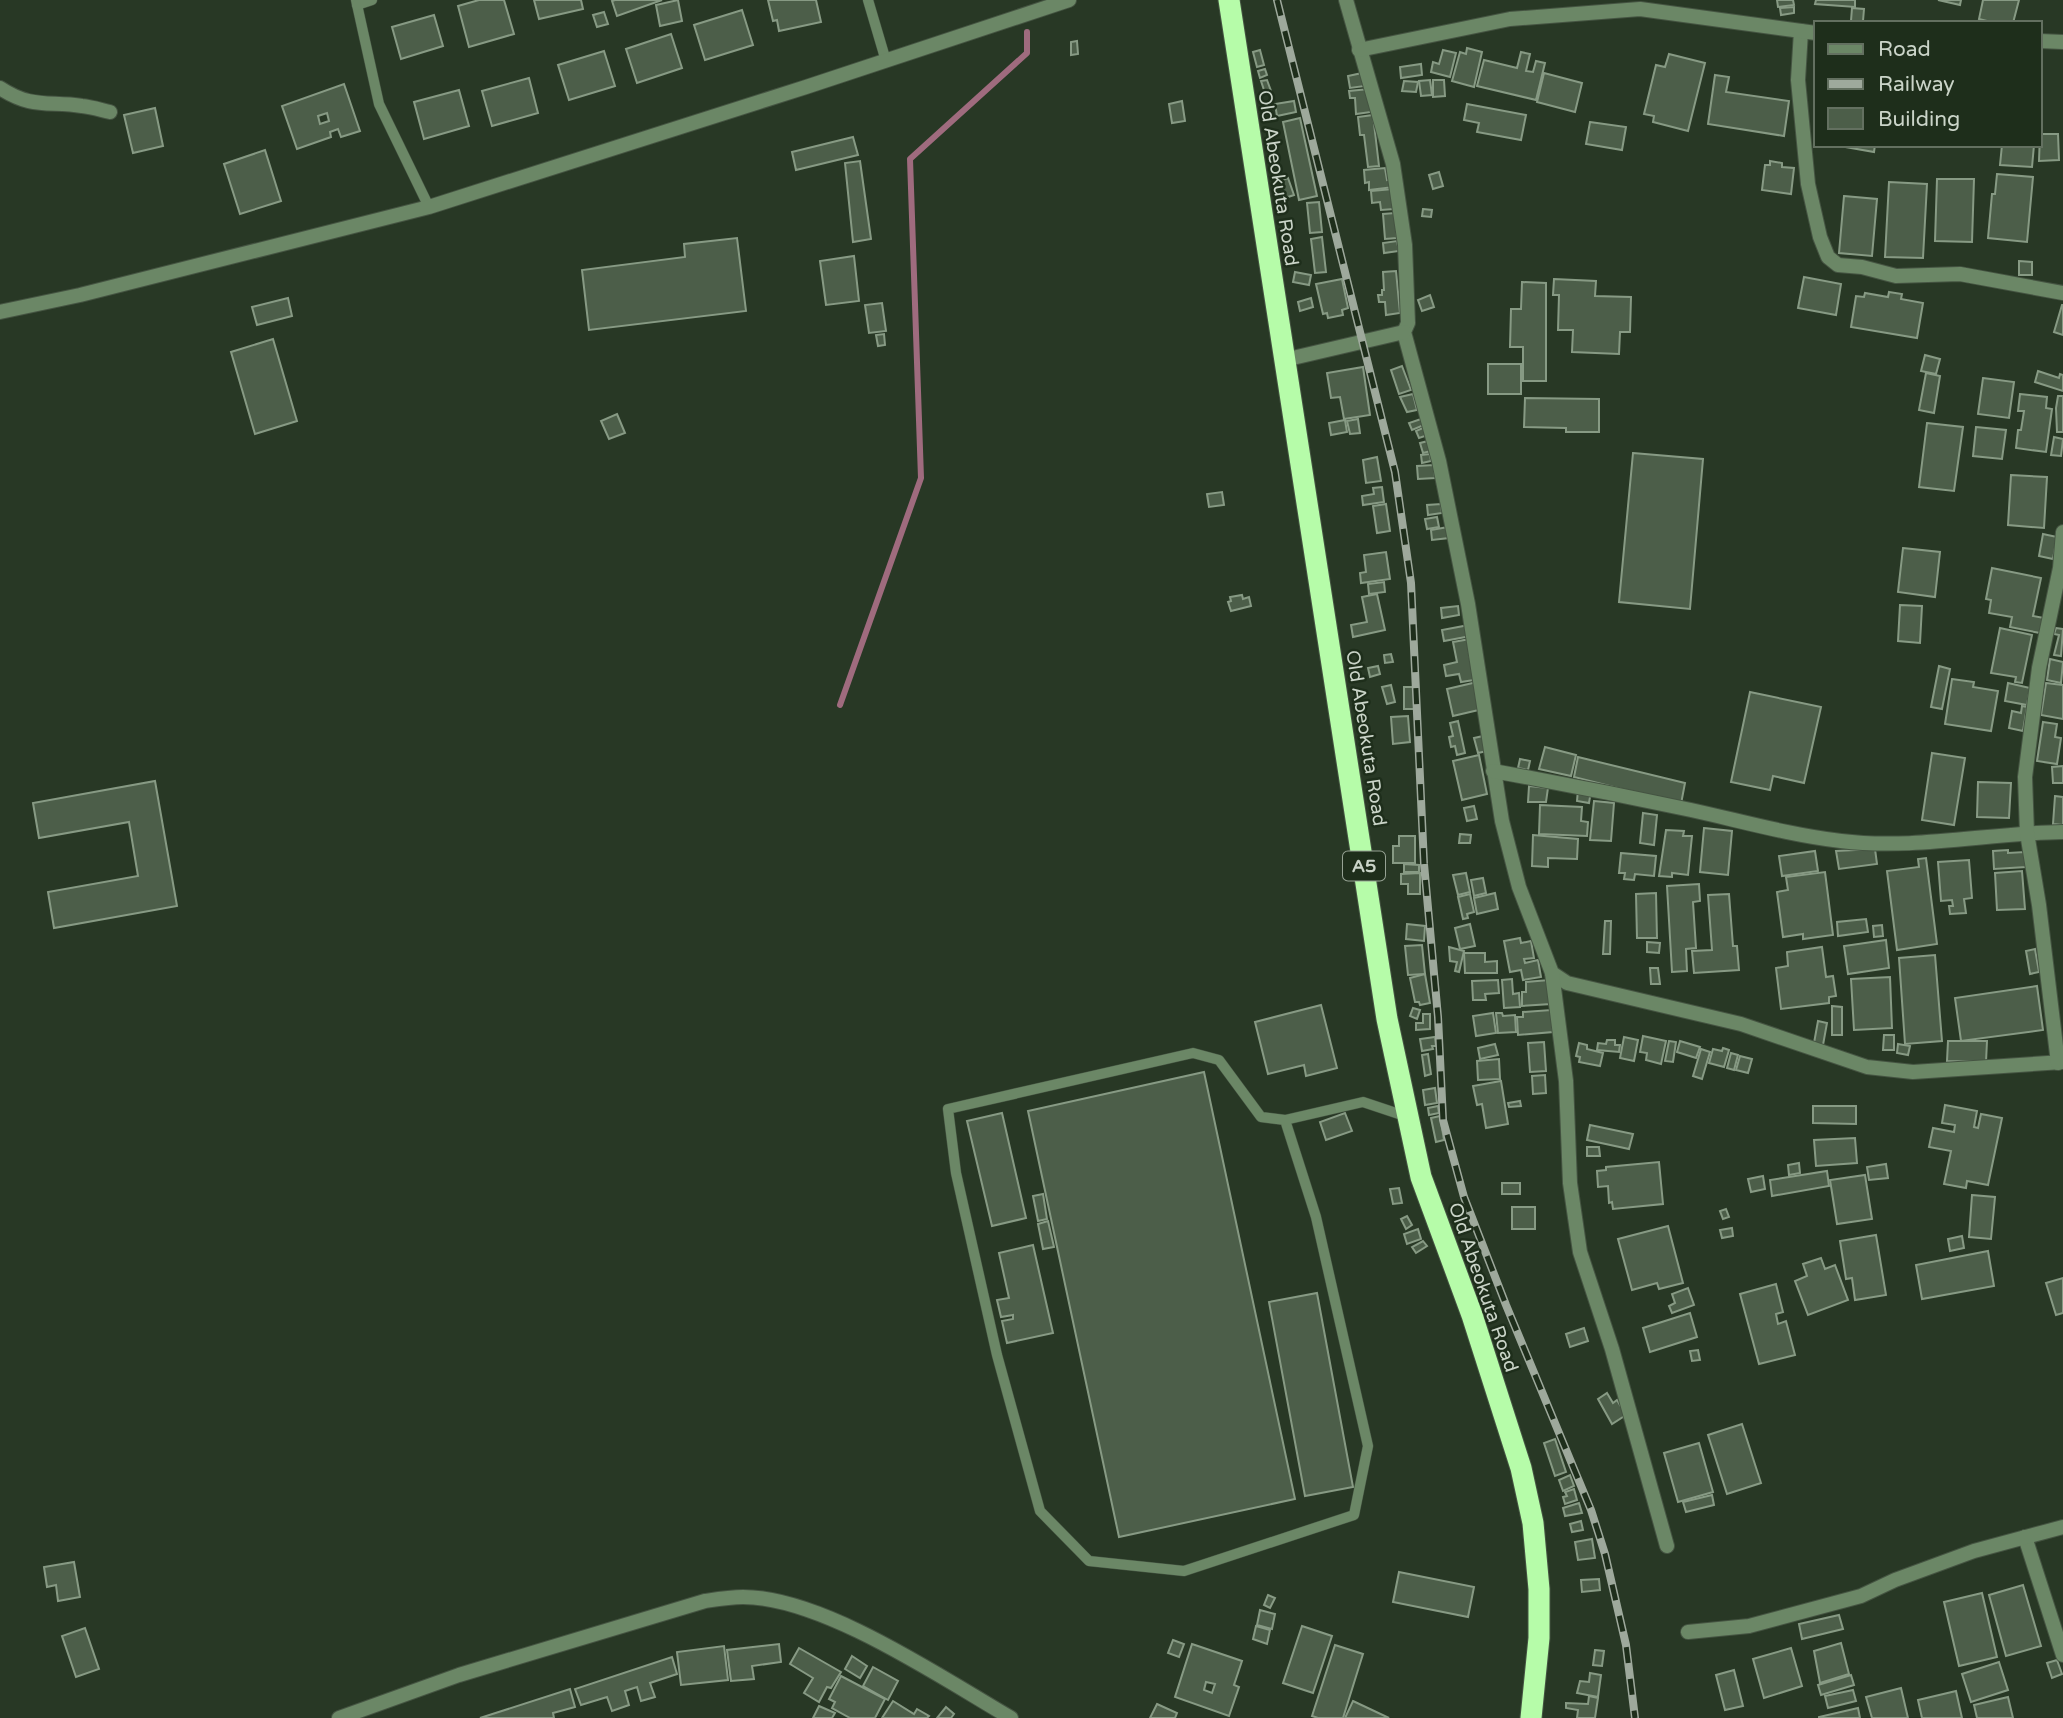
<svg xmlns="http://www.w3.org/2000/svg" width="2063" height="1718" font-family="'Varela Round',sans-serif">
<style>
.lines{fill:none;stroke-linecap:round;stroke-linejoin:round}
.stream{stroke:#9f6b7e;stroke-width:6}
.building{fill:#4c5e49;stroke:#879a84;stroke-width:2;fill-rule:evenodd}
.lane-casing{stroke:#455442;stroke-width:11}
.street-casing{stroke:#455442;stroke-width:16}
.highway-casing{stroke:#455442;stroke-width:23}
.lane{stroke:#6b8766;stroke-width:10}
.street{stroke:#6b8766;stroke-width:14}
.highway{stroke:#b6fca9;stroke-width:21}
.rail-casing{stroke:#9ea99c;stroke-width:8}
.rail{stroke:#1e2e1b;stroke-width:5;stroke-dasharray:16;stroke-linecap:butt}
.labels{text-anchor:middle;stroke-width:5;stroke-linejoin:round;paint-order:stroke}
.shield{fill:#1e2e1b;stroke:#96a294;stroke-width:2}
.shield-label{font-size:18px;font-weight:bold;fill:#cad4c8}
.street-label{font-size:19px;fill:#cad4c8;stroke:#1e2e1b}
</style>
<rect width="100%" height="100%" fill="#283825"/>
<g class="lines">
<path class="stream" d="M 840,705 L 921,478 L 910,159 L 1027,53 L 1027,32"/>
</g>
<g class="building">
<path d="M 479,0 L 504,0 L 514,34 L 469,47 L 458,6 Z"/>
<path d="M 534,0 L 581,0 L 583,9 L 539,19 Z"/>
<path d="M 615,0 L 662,0 L 617,16 L 612,1 Z"/>
<path d="M 678,0 L 682,21 L 660,26 L 656,5 Z"/>
<path d="M 768,0 L 816,0 L 821,22 L 779,31 L 777,20 L 773,21 Z"/>
<path d="M 1777,0 L 1793,0 L 1794,5 L 1778,7 Z"/>
<path d="M 1816,0 L 1855,0 L 1855,7 L 1815,4 Z"/>
<path d="M 1938,0 L 1961,0 L 1960,5 Z"/>
<path d="M 1983,0 L 2019,0 L 2013,23 L 1995,23 L 1979,19 Z"/>
<path d="M 1794,7 L 1794,13 L 1781,15 L 1780,8 Z"/>
<path d="M 1852,8 L 1864,9 L 1863,21 L 1851,21 Z"/>
<path d="M 742,10 L 753,45 L 705,60 L 694,25 Z"/>
<path d="M 604,12 L 608,24 L 597,27 L 593,15 Z"/>
<path d="M 434,15 L 443,46 L 401,59 L 392,27 Z"/>
<path d="M 671,34 L 682,68 L 637,83 L 626,49 Z"/>
<path d="M 1077,41 L 1078,54 L 1071,55 L 1071,42 Z"/>
<path d="M 1467,48 L 1482,52 L 1474,87 L 1452,81 L 1460,52 L 1466,54 Z"/>
<path d="M 1260,50 L 1264,65 L 1257,67 L 1253,52 Z"/>
<path d="M 1443,50 L 1456,53 L 1450,77 L 1431,72 L 1433,62 L 1439,64 Z"/>
<path d="M 604,51 L 615,86 L 569,100 L 558,65 Z"/>
<path d="M 1521,52 L 1530,54 L 1526,71 L 1533,72 L 1536,61 L 1545,63 L 1536,100 L 1477,86 L 1484,60 L 1517,68 Z"/>
<path d="M 1669,54 L 1705,63 L 1688,131 L 1653,122 L 1654,116 L 1644,114 L 1656,65 L 1665,67 Z"/>
<path d="M 1421,64 L 1422,75 L 1401,78 L 1400,67 Z"/>
<path d="M 1265,69 L 1267,75 L 1260,78 L 1258,71 Z"/>
<path d="M 1362,73 L 1365,86 L 1350,88 L 1348,76 Z"/>
<path d="M 1544,73 L 1582,83 L 1575,112 L 1537,102 Z"/>
<path d="M 1715,75 L 1729,77 L 1726,92 L 1789,101 L 1784,136 L 1708,124 Z"/>
<path d="M 529,78 L 538,113 L 492,126 L 482,91 Z"/>
<path d="M 1267,80 L 1271,91 L 1265,93 L 1261,81 Z"/>
<path d="M 1430,80 L 1432,95 L 1421,96 L 1419,81 Z"/>
<path d="M 1433,80 L 1444,80 L 1445,96 L 1433,97 Z"/>
<path d="M 1404,81 L 1418,82 L 1416,92 L 1402,91 Z"/>
<path d="M 344,84 L 360,131 L 341,137 L 338,129 L 330,132 L 331,137 L 297,149 L 282,106 ZM 327,113 L 329,121 L 320,124 L 318,116 Z"/>
<path d="M 1369,89 L 1371,112 L 1356,114 L 1355,98 L 1350,98 L 1349,91 Z"/>
<path d="M 459,90 L 469,126 L 424,139 L 414,102 Z"/>
<path d="M 1182,101 L 1185,121 L 1172,123 L 1169,104 Z"/>
<path d="M 1294,101 L 1296,112 L 1277,116 L 1275,104 Z"/>
<path d="M 1467,104 L 1526,115 L 1521,140 L 1477,132 L 1479,123 L 1464,120 Z"/>
<path d="M 155,108 L 163,146 L 133,153 L 124,115 Z"/>
<path d="M 1373,115 L 1379,166 L 1368,167 L 1364,135 L 1360,135 L 1358,117 Z"/>
<path d="M 1300,118 L 1317,196 L 1299,200 L 1283,122 Z"/>
<path d="M 1590,122 L 1626,127 L 1622,150 L 1586,144 Z"/>
<path d="M 2040,134 L 2058,134 L 2059,160 L 2039,161 Z"/>
<path d="M 853,137 L 858,155 L 796,170 L 792,152 Z"/>
<path d="M 1834,145 L 1875,145 L 1874,152 Z"/>
<path d="M 2002,145 L 2034,145 L 2032,167 L 2000,165 Z"/>
<path d="M 265,150 L 281,201 L 240,214 L 224,164 Z"/>
<path d="M 860,161 L 871,239 L 853,242 L 845,163 Z"/>
<path d="M 1770,161 L 1782,163 L 1782,167 L 1794,168 L 1791,194 L 1762,190 L 1765,165 L 1770,165 Z"/>
<path d="M 1385,168 L 1387,180 L 1393,179 L 1394,187 L 1369,190 L 1369,182 L 1365,183 L 1364,170 Z"/>
<path d="M 1439,172 L 1443,186 L 1433,189 L 1429,175 Z"/>
<path d="M 1997,174 L 2033,177 L 2027,242 L 1988,238 L 1992,194 L 1995,194 Z"/>
<path d="M 1288,178 L 1294,195 L 1285,198 L 1279,181 Z"/>
<path d="M 1937,179 L 1974,179 L 1972,242 L 1935,241 Z"/>
<path d="M 1889,182 L 1927,184 L 1923,258 L 1885,257 Z"/>
<path d="M 1393,189 L 1394,209 L 1381,210 L 1380,202 L 1372,203 L 1371,191 Z"/>
<path d="M 1844,196 L 1877,199 L 1872,256 L 1839,253 Z"/>
<path d="M 1319,202 L 1322,232 L 1310,233 L 1307,203 Z"/>
<path d="M 1423,209 L 1432,210 L 1431,217 L 1422,216 Z"/>
<path d="M 1395,213 L 1397,238 L 1385,239 L 1383,214 Z"/>
<path d="M 1322,237 L 1326,272 L 1315,273 L 1311,239 Z"/>
<path d="M 737,238 L 746,311 L 589,330 L 582,270 L 685,257 L 684,244 Z"/>
<path d="M 1397,241 L 1399,251 L 1384,253 L 1383,243 Z"/>
<path d="M 854,256 L 859,301 L 826,305 L 820,261 Z"/>
<path d="M 2019,261 L 2032,262 L 2032,275 L 2019,275 Z"/>
<path d="M 1396,271 L 1400,313 L 1386,315 L 1385,302 L 1379,302 L 1378,295 L 1382,295 L 1382,290 L 1384,290 L 1383,272 Z"/>
<path d="M 1295,272 L 1311,275 L 1309,285 L 1293,282 Z"/>
<path d="M 1804,277 L 1841,284 L 1836,315 L 1798,308 Z"/>
<path d="M 1342,279 L 1348,308 L 1342,310 L 1343,315 L 1328,318 L 1327,313 L 1323,314 L 1316,284 Z"/>
<path d="M 1554,279 L 1596,281 L 1595,296 L 1631,297 L 1630,332 L 1620,332 L 1619,354 L 1572,352 L 1573,330 L 1558,330 L 1559,295 L 1553,295 Z"/>
<path d="M 1522,282 L 1546,283 L 1546,381 L 1523,381 L 1523,347 L 1510,347 L 1511,309 L 1521,309 Z"/>
<path d="M 1889,292 L 1902,294 L 1901,299 L 1923,303 L 1917,338 L 1851,327 L 1856,296 L 1864,297 L 1865,293 L 1888,297 Z"/>
<path d="M 1430,295 L 1434,307 L 1422,311 L 1418,300 Z"/>
<path d="M 288,298 L 292,316 L 257,325 L 252,307 Z"/>
<path d="M 1311,298 L 1313,307 L 1300,311 L 1298,302 Z"/>
<path d="M 882,303 L 886,331 L 869,333 L 865,305 Z"/>
<path d="M 2062,305 L 2063,305 L 2063,335 L 2054,332 Z"/>
<path d="M 884,334 L 885,345 L 878,346 L 876,335 Z"/>
<path d="M 273,339 L 297,421 L 255,434 L 231,352 Z"/>
<path d="M 1925,355 L 1940,359 L 1936,374 L 1921,371 Z"/>
<rect x="1488" y="364" width="33" height="30"/>
<path d="M 1402,366 L 1411,390 L 1399,394 L 1391,370 Z"/>
<path d="M 1363,367 L 1370,415 L 1344,419 L 1340,397 L 1331,398 L 1327,373 Z"/>
<path d="M 2038,371 L 2059,378 L 2060,374 L 2063,375 L 2063,391 L 2035,382 Z"/>
<path d="M 1926,373 L 1940,376 L 1934,413 L 1919,410 Z"/>
<path d="M 1983,378 L 2014,382 L 2009,418 L 1978,414 Z"/>
<path d="M 1413,394 L 1417,410 L 1407,412 L 1400,397 Z"/>
<path d="M 2020,394 L 2047,397 L 2046,408 L 2052,409 L 2046,452 L 2016,448 L 2018,430 L 2021,430 L 2024,411 L 2018,411 Z"/>
<path d="M 2058,396 L 2063,396 L 2063,432 L 2057,432 L 2056,408 Z"/>
<path d="M 1525,398 L 1599,399 L 1599,432 L 1566,432 L 1566,428 L 1524,427 Z"/>
<path d="M 617,414 L 625,433 L 609,439 L 601,421 Z"/>
<path d="M 1358,419 L 1360,433 L 1350,434 L 1347,421 Z"/>
<path d="M 1421,419 L 1424,425 L 1412,430 L 1409,423 Z"/>
<path d="M 1345,420 L 1347,432 L 1331,435 L 1329,423 Z"/>
<path d="M 1927,423 L 1963,427 L 1954,491 L 1919,487 Z"/>
<path d="M 1425,427 L 1428,435 L 1419,438 L 1416,431 Z"/>
<path d="M 1976,427 L 2006,430 L 2002,459 L 1973,456 Z"/>
<path d="M 2054,437 L 2063,439 L 2061,456 L 2051,455 Z"/>
<path d="M 1432,440 L 1435,450 L 1423,453 L 1420,443 Z"/>
<path d="M 1633,453 L 1703,459 L 1690,609 L 1619,602 Z"/>
<path d="M 1430,454 L 1431,461 L 1422,463 L 1421,455 Z"/>
<path d="M 1377,457 L 1381,481 L 1366,483 L 1363,460 Z"/>
<path d="M 1434,465 L 1435,478 L 1418,479 L 1417,466 Z"/>
<path d="M 2011,475 L 2047,477 L 2044,528 L 2008,525 Z"/>
<path d="M 1382,487 L 1384,502 L 1363,505 L 1362,496 L 1374,494 L 1373,488 Z"/>
<path d="M 1222,492 L 1224,505 L 1209,507 L 1207,494 Z"/>
<path d="M 1386,504 L 1390,531 L 1377,533 L 1373,506 Z"/>
<path d="M 1441,504 L 1442,513 L 1428,515 L 1427,505 Z"/>
<path d="M 1437,517 L 1439,527 L 1427,529 L 1425,519 Z"/>
<path d="M 1448,527 L 1449,538 L 1432,540 L 1431,530 Z"/>
<path d="M 2043,534 L 2057,537 L 2053,559 L 2039,556 Z"/>
<path d="M 1903,548 L 1940,552 L 1935,597 L 1898,592 Z"/>
<path d="M 1386,552 L 1390,579 L 1361,583 L 1360,573 L 1366,572 L 1364,555 Z"/>
<path d="M 1992,568 L 2041,578 L 2033,616 L 2044,618 L 2040,633 L 2010,627 L 2012,617 L 1989,613 L 1991,600 L 1986,599 Z"/>
<path d="M 1384,582 L 1385,592 L 1369,594 L 1368,584 Z"/>
<path d="M 1377,594 L 1385,630 L 1353,637 L 1351,625 L 1367,622 L 1362,597 Z"/>
<path d="M 1242,595 L 1243,599 L 1249,597 L 1251,606 L 1231,611 L 1228,602 L 1231,601 L 1230,597 Z"/>
<path d="M 1900,605 L 1922,606 L 1920,643 L 1898,641 Z"/>
<path d="M 1458,606 L 1459,615 L 1442,618 L 1441,608 Z"/>
<path d="M 1469,625 L 1471,636 L 1444,641 L 1442,630 Z"/>
<path d="M 2000,628 L 2032,635 L 2022,683 L 2015,682 L 2016,677 L 1991,673 Z"/>
<path d="M 2056,628 L 2063,629 L 2061,656 L 2054,655 L 2059,635 L 2054,634 Z"/>
<path d="M 1470,639 L 1473,652 L 1469,653 L 1474,680 L 1461,682 L 1459,674 L 1446,676 L 1444,665 L 1457,662 L 1453,642 Z"/>
<path d="M 1391,654 L 1393,662 L 1385,663 L 1384,655 Z"/>
<path d="M 2050,659 L 2063,662 L 2061,683 L 2047,680 Z"/>
<path d="M 1378,666 L 1380,674 L 1370,677 L 1368,668 Z"/>
<path d="M 1939,666 L 1950,669 L 1942,709 L 1931,707 Z"/>
<path d="M 1952,679 L 1974,682 L 1973,687 L 1998,691 L 1991,731 L 1945,724 Z"/>
<path d="M 1477,682 L 1483,709 L 1453,716 L 1447,689 Z"/>
<path d="M 2008,683 L 2030,688 L 2027,705 L 2005,701 Z"/>
<path d="M 2046,683 L 2063,685 L 2063,719 L 2041,715 Z"/>
<path d="M 1391,685 L 1395,702 L 1387,704 L 1382,687 Z"/>
<rect x="1404" y="687" width="10" height="22"/>
<path d="M 1750,692 L 1821,707 L 1804,783 L 1773,776 L 1770,790 L 1731,782 Z"/>
<path d="M 2022,706 L 2027,707 L 2023,731 L 2009,728 L 2012,711 L 2021,713 Z"/>
<path d="M 1408,716 L 1410,742 L 1393,744 L 1391,717 Z"/>
<path d="M 1458,721 L 1465,753 L 1457,755 L 1455,746 L 1451,747 L 1449,737 L 1453,736 L 1450,723 Z"/>
<path d="M 2043,722 L 2057,724 L 2055,737 L 2061,738 L 2057,764 L 2037,761 Z"/>
<path d="M 1483,736 L 1487,751 L 1478,753 L 1474,738 Z"/>
<path d="M 1545,747 L 1576,755 L 1571,776 L 1539,769 Z"/>
<path d="M 1932,753 L 1965,758 L 1954,825 L 1922,820 Z"/>
<path d="M 1479,755 L 1487,794 L 1462,800 L 1453,761 Z"/>
<path d="M 1578,757 L 1685,783 L 1681,804 L 1574,777 Z"/>
<path d="M 1520,759 L 1530,761 L 1528,770 L 1518,768 Z"/>
<path d="M 2063,766 L 2063,783 L 2053,783 L 2052,767 Z"/>
<path d="M 155,781 L 177,906 L 54,928 L 48,892 L 138,876 L 129,822 L 39,838 L 33,803 Z"/>
<path d="M 1978,782 L 2011,783 L 2009,818 L 1977,817 Z"/>
<path d="M 1529,786 L 1548,788 L 1546,802 L 1528,802 Z"/>
<path d="M 1578,790 L 1591,791 L 1589,803 L 1577,801 Z"/>
<path d="M 2055,796 L 2063,797 L 2063,825 L 2053,824 Z"/>
<path d="M 1594,801 L 1614,803 L 1611,841 L 1590,840 Z"/>
<path d="M 1540,805 L 1582,807 L 1581,821 L 1588,822 L 1587,836 L 1539,834 Z"/>
<path d="M 1474,806 L 1477,819 L 1467,821 L 1464,808 Z"/>
<path d="M 1643,813 L 1657,815 L 1654,845 L 1640,843 Z"/>
<path d="M 1704,828 L 1732,831 L 1728,875 L 1700,872 Z"/>
<path d="M 1666,830 L 1684,831 L 1683,836 L 1692,836 L 1688,875 L 1672,873 L 1672,877 L 1659,876 Z"/>
<path d="M 1460,834 L 1471,835 L 1470,843 L 1459,843 Z"/>
<path d="M 1533,835 L 1578,839 L 1577,859 L 1548,858 L 1548,867 L 1532,866 Z"/>
<path d="M 1399,836 L 1415,836 L 1415,863 L 1393,863 L 1393,846 L 1399,846 Z"/>
<path d="M 1875,849 L 1877,864 L 1839,869 L 1836,851 Z"/>
<path d="M 2008,850 L 2008,853 L 2025,852 L 2026,867 L 1994,869 L 1993,851 Z"/>
<path d="M 1815,851 L 1818,871 L 1782,876 L 1779,856 Z"/>
<path d="M 1621,853 L 1656,856 L 1654,876 L 1635,874 L 1634,880 L 1624,879 L 1625,873 L 1619,873 Z"/>
<path d="M 1926,858 L 1937,944 L 1897,950 L 1887,871 L 1919,867 L 1918,859 Z"/>
<path d="M 1969,860 L 1972,898 L 1964,899 L 1966,913 L 1950,914 L 1949,906 L 1953,906 L 1952,900 L 1941,901 L 1938,862 Z"/>
<path d="M 1404,864 L 1419,865 L 1419,872 L 1404,872 Z"/>
<path d="M 2022,871 L 2025,909 L 1997,910 L 1995,873 Z"/>
<path d="M 1825,872 L 1833,935 L 1803,939 L 1803,934 L 1783,937 L 1777,892 L 1788,890 L 1786,877 Z"/>
<path d="M 1420,873 L 1420,894 L 1408,894 L 1408,884 L 1401,884 L 1401,874 Z"/>
<path d="M 1466,873 L 1470,892 L 1458,895 L 1453,875 Z"/>
<path d="M 1483,878 L 1486,893 L 1474,896 L 1471,880 Z"/>
<path d="M 1699,884 L 1700,901 L 1693,902 L 1696,948 L 1686,949 L 1687,971 L 1672,972 L 1667,886 Z"/>
<path d="M 1495,893 L 1498,909 L 1477,914 L 1474,898 Z"/>
<path d="M 1656,893 L 1657,938 L 1637,938 L 1636,894 Z"/>
<path d="M 1470,894 L 1474,912 L 1467,914 L 1468,918 L 1463,919 L 1458,897 Z"/>
<path d="M 1729,894 L 1733,946 L 1737,946 L 1739,970 L 1694,973 L 1692,951 L 1712,950 L 1708,895 Z"/>
<path d="M 1866,919 L 1868,932 L 1838,936 L 1837,922 Z"/>
<path d="M 1605,921 L 1611,921 L 1610,954 L 1603,954 Z"/>
<path d="M 1407,924 L 1425,926 L 1424,941 L 1406,939 Z"/>
<path d="M 1470,924 L 1475,946 L 1460,949 L 1455,928 Z"/>
<path d="M 1882,925 L 1883,936 L 1874,937 L 1873,926 Z"/>
<path d="M 1520,938 L 1521,943 L 1531,941 L 1534,958 L 1524,959 L 1525,963 L 1538,960 L 1541,977 L 1523,980 L 1521,970 L 1510,972 L 1504,941 Z"/>
<path d="M 1886,940 L 1889,968 L 1848,974 L 1844,946 Z"/>
<path d="M 1647,942 L 1660,943 L 1659,953 L 1647,952 Z"/>
<path d="M 1422,945 L 1425,974 L 1408,975 L 1405,946 Z"/>
<path d="M 1449,947 L 1464,951 L 1459,972 L 1455,971 L 1457,962 L 1450,961 Z"/>
<path d="M 1822,947 L 1826,977 L 1833,976 L 1836,996 L 1829,997 L 1829,1003 L 1781,1009 L 1776,968 L 1788,966 L 1787,952 Z"/>
<path d="M 2035,949 L 2039,972 L 2030,974 L 2026,951 Z"/>
<path d="M 1464,953 L 1485,953 L 1485,962 L 1497,961 L 1497,973 L 1465,973 Z"/>
<path d="M 1935,955 L 1942,1041 L 1905,1044 L 1899,958 Z"/>
<path d="M 1650,968 L 1658,968 L 1660,984 L 1651,984 Z"/>
<path d="M 1425,974 L 1430,1003 L 1420,1005 L 1419,1002 L 1415,1002 L 1410,978 Z"/>
<path d="M 1890,977 L 1892,1028 L 1854,1030 L 1851,979 Z"/>
<path d="M 1512,979 L 1513,994 L 1519,993 L 1520,1007 L 1504,1008 L 1502,980 Z"/>
<path d="M 1498,980 L 1499,993 L 1485,994 L 1486,1000 L 1473,1000 L 1472,981 Z"/>
<path d="M 1549,980 L 1551,1004 L 1522,1006 L 1522,992 L 1526,992 L 1526,982 Z"/>
<path d="M 2037,986 L 2043,1030 L 1961,1041 L 1955,998 Z"/>
<path d="M 1321,1005 L 1337,1068 L 1306,1076 L 1304,1065 L 1268,1074 L 1255,1022 Z"/>
<path d="M 1832,1006 L 1842,1007 L 1842,1035 L 1832,1035 Z"/>
<path d="M 1413,1008 L 1420,1010 L 1417,1019 L 1410,1016 Z"/>
<path d="M 1551,1010 L 1553,1032 L 1518,1035 L 1517,1017 L 1523,1017 L 1523,1012 Z"/>
<path d="M 1493,1013 L 1496,1033 L 1476,1036 L 1473,1016 Z"/>
<path d="M 1496,1013 L 1502,1013 L 1503,1016 L 1515,1015 L 1516,1032 L 1498,1033 Z"/>
<path d="M 1423,1014 L 1430,1014 L 1430,1029 L 1416,1030 L 1416,1023 L 1423,1023 Z"/>
<path d="M 1818,1021 L 1827,1023 L 1823,1045 L 1814,1043 Z"/>
<path d="M 1884,1035 L 1894,1035 L 1894,1050 L 1883,1050 Z"/>
<path d="M 1643,1036 L 1666,1041 L 1661,1064 L 1646,1060 L 1647,1053 L 1640,1052 Z"/>
<path d="M 1435,1037 L 1436,1046 L 1432,1046 L 1433,1049 L 1422,1051 L 1420,1039 Z"/>
<path d="M 1624,1037 L 1638,1040 L 1634,1061 L 1620,1058 Z"/>
<path d="M 1607,1040 L 1615,1040 L 1615,1045 L 1620,1045 L 1619,1052 L 1597,1050 L 1598,1043 L 1606,1044 Z"/>
<path d="M 1669,1041 L 1676,1042 L 1673,1062 L 1665,1061 Z"/>
<path d="M 1680,1041 L 1700,1047 L 1696,1058 L 1677,1052 Z"/>
<path d="M 1948,1041 L 1987,1041 L 1986,1062 L 1947,1061 Z"/>
<path d="M 1544,1042 L 1546,1071 L 1530,1072 L 1528,1043 Z"/>
<path d="M 1579,1043 L 1587,1045 L 1587,1049 L 1603,1053 L 1600,1066 L 1579,1062 L 1580,1057 L 1576,1056 Z"/>
<path d="M 1495,1044 L 1498,1055 L 1480,1059 L 1478,1048 Z"/>
<path d="M 1898,1044 L 1910,1046 L 1908,1055 L 1897,1053 Z"/>
<path d="M 1723,1048 L 1729,1050 L 1724,1067 L 1709,1063 L 1713,1049 L 1722,1051 Z"/>
<path d="M 1701,1049 L 1710,1052 L 1702,1079 L 1693,1076 Z"/>
<path d="M 1731,1053 L 1738,1055 L 1734,1070 L 1727,1068 Z"/>
<path d="M 1428,1054 L 1431,1074 L 1425,1076 L 1422,1055 Z"/>
<path d="M 1740,1056 L 1752,1059 L 1748,1073 L 1736,1070 Z"/>
<path d="M 1499,1059 L 1500,1079 L 1478,1080 L 1477,1061 Z"/>
<path d="M 1204,1072 L 1295,1499 L 1119,1537 L 1028,1111 Z"/>
<path d="M 1545,1075 L 1546,1093 L 1533,1094 L 1532,1076 Z"/>
<path d="M 1501,1081 L 1508,1124 L 1486,1128 L 1482,1104 L 1477,1105 L 1473,1086 Z"/>
<path d="M 1435,1088 L 1437,1103 L 1425,1105 L 1423,1090 Z"/>
<path d="M 1520,1101 L 1521,1106 L 1509,1107 L 1508,1103 Z"/>
<path d="M 1945,1105 L 1977,1111 L 1974,1127 L 1978,1128 L 1981,1114 L 2002,1118 L 1988,1185 L 1967,1181 L 1966,1188 L 1944,1184 L 1951,1151 L 1929,1147 L 1933,1128 L 1954,1132 L 1955,1125 L 1942,1123 Z"/>
<path d="M 1438,1106 L 1439,1113 L 1429,1115 L 1428,1108 Z"/>
<path d="M 1813,1106 L 1856,1106 L 1856,1124 L 1813,1123 Z"/>
<path d="M 1002,1113 L 1026,1218 L 992,1226 L 967,1121 Z"/>
<path d="M 1345,1113 L 1352,1131 L 1326,1140 L 1320,1122 Z"/>
<path d="M 1440,1116 L 1444,1140 L 1436,1142 L 1431,1118 Z"/>
<path d="M 1590,1125 L 1633,1134 L 1629,1149 L 1587,1140 Z"/>
<path d="M 1855,1138 L 1857,1163 L 1816,1166 L 1814,1140 Z"/>
<path d="M 1587,1147 L 1599,1147 L 1600,1156 L 1587,1156 Z"/>
<path d="M 1659,1162 L 1663,1204 L 1613,1209 L 1612,1202 L 1609,1203 L 1608,1186 L 1598,1187 L 1597,1171 L 1606,1170 L 1606,1167 Z"/>
<path d="M 1799,1163 L 1800,1173 L 1789,1175 L 1788,1165 Z"/>
<path d="M 1886,1164 L 1888,1178 L 1869,1180 L 1867,1167 Z"/>
<path d="M 1827,1171 L 1829,1186 L 1772,1196 L 1770,1180 Z"/>
<path d="M 1865,1175 L 1872,1219 L 1837,1224 L 1830,1180 Z"/>
<path d="M 1763,1176 L 1765,1189 L 1751,1192 L 1748,1179 Z"/>
<rect x="1502" y="1183" width="18" height="11"/>
<path d="M 1399,1188 L 1402,1203 L 1393,1204 L 1390,1189 Z"/>
<path d="M 1043,1194 L 1047,1219 L 1038,1221 L 1033,1196 Z"/>
<path d="M 1972,1195 L 1995,1197 L 1991,1239 L 1969,1237 Z"/>
<rect x="1512" y="1207" width="23" height="22"/>
<path d="M 1726,1209 L 1729,1217 L 1723,1219 L 1720,1211 Z"/>
<path d="M 1407,1216 L 1412,1225 L 1406,1229 L 1401,1219 Z"/>
<path d="M 1048,1221 L 1054,1247 L 1043,1249 L 1038,1224 Z"/>
<path d="M 1668,1226 L 1683,1283 L 1659,1289 L 1657,1283 L 1632,1290 L 1618,1239 Z"/>
<path d="M 1732,1228 L 1733,1236 L 1722,1238 L 1720,1230 Z"/>
<path d="M 1418,1229 L 1421,1239 L 1407,1244 L 1404,1234 Z"/>
<path d="M 1876,1235 L 1886,1295 L 1855,1300 L 1852,1278 L 1846,1279 L 1840,1241 Z"/>
<path d="M 1962,1236 L 1964,1248 L 1950,1251 L 1948,1239 Z"/>
<path d="M 1423,1241 L 1427,1246 L 1416,1253 L 1412,1247 Z"/>
<path d="M 1033,1245 L 1053,1333 L 1007,1343 L 1002,1321 L 1013,1319 L 1013,1315 L 1001,1317 L 997,1300 L 1009,1298 L 999,1253 Z"/>
<path d="M 1988,1251 L 1994,1286 L 1922,1299 L 1916,1265 Z"/>
<path d="M 1821,1258 L 1825,1269 L 1835,1265 L 1848,1300 L 1808,1315 L 1795,1281 L 1807,1276 L 1803,1264 Z"/>
<path d="M 2063,1278 L 2063,1313 L 2056,1315 L 2046,1283 Z"/>
<path d="M 1776,1284 L 1783,1312 L 1776,1314 L 1778,1324 L 1786,1321 L 1795,1355 L 1759,1364 L 1740,1294 Z"/>
<path d="M 1688,1288 L 1694,1305 L 1672,1313 L 1669,1306 L 1675,1303 L 1672,1294 Z"/>
<path d="M 1317,1293 L 1353,1487 L 1305,1496 L 1269,1302 Z"/>
<path d="M 1690,1313 L 1697,1337 L 1650,1352 L 1643,1328 Z"/>
<path d="M 1584,1328 L 1588,1341 L 1570,1347 L 1566,1334 Z"/>
<path d="M 1698,1350 L 1700,1360 L 1692,1361 L 1690,1351 Z"/>
<path d="M 1607,1393 L 1613,1403 L 1617,1400 L 1626,1415 L 1612,1424 L 1598,1399 Z"/>
<path d="M 1742,1424 L 1761,1483 L 1727,1494 L 1708,1435 Z"/>
<path d="M 1555,1439 L 1566,1472 L 1555,1476 L 1544,1443 Z"/>
<path d="M 1699,1443 L 1713,1492 L 1678,1502 L 1664,1453 Z"/>
<path d="M 1570,1475 L 1574,1486 L 1563,1491 L 1559,1480 Z"/>
<path d="M 1574,1489 L 1577,1500 L 1565,1504 L 1563,1497 L 1567,1496 L 1565,1492 Z"/>
<path d="M 1712,1495 L 1714,1505 L 1686,1512 L 1683,1502 Z"/>
<path d="M 1579,1503 L 1582,1513 L 1565,1516 L 1563,1508 Z"/>
<path d="M 1581,1521 L 1583,1530 L 1572,1532 L 1570,1524 Z"/>
<path d="M 1592,1539 L 1595,1558 L 1578,1560 L 1575,1542 Z"/>
<path d="M 74,1562 L 80,1597 L 58,1601 L 56,1585 L 47,1587 L 44,1567 Z"/>
<path d="M 1399,1572 L 1474,1587 L 1468,1617 L 1393,1602 Z"/>
<path d="M 1599,1579 L 1600,1590 L 1582,1592 L 1581,1580 Z"/>
<path d="M 2023,1585 L 2041,1646 L 2006,1656 L 1989,1595 Z"/>
<path d="M 1982,1593 L 1997,1657 L 1959,1666 L 1944,1602 Z"/>
<path d="M 1268,1595 L 1275,1598 L 1270,1608 L 1264,1605 Z"/>
<path d="M 1260,1610 L 1275,1614 L 1272,1629 L 1257,1625 Z"/>
<path d="M 1839,1615 L 1843,1629 L 1802,1639 L 1799,1624 Z"/>
<path d="M 1256,1626 L 1270,1630 L 1267,1644 L 1253,1639 Z"/>
<path d="M 1302,1626 L 1332,1636 L 1313,1693 L 1283,1683 Z"/>
<path d="M 85,1628 L 99,1669 L 76,1677 L 62,1636 Z"/>
<path d="M 1173,1640 L 1184,1644 L 1179,1657 L 1168,1653 Z"/>
<path d="M 1841,1643 L 1849,1674 L 1820,1683 L 1814,1651 Z"/>
<path d="M 779,1644 L 781,1662 L 752,1666 L 754,1679 L 731,1681 L 727,1650 Z"/>
<path d="M 1192,1644 L 1242,1661 L 1234,1685 L 1239,1687 L 1229,1716 L 1175,1697 ZM 1206,1682 L 1215,1684 L 1212,1693 L 1204,1690 Z"/>
<path d="M 1335,1645 L 1363,1654 L 1343,1718 L 1318,1718 L 1312,1716 Z"/>
<path d="M 724,1646 L 728,1680 L 681,1685 L 677,1652 Z"/>
<path d="M 799,1648 L 841,1672 L 831,1688 L 827,1687 L 819,1702 L 804,1693 L 813,1678 L 790,1664 Z"/>
<path d="M 1791,1648 L 1802,1686 L 1764,1698 L 1753,1659 Z"/>
<path d="M 1595,1650 L 1604,1651 L 1602,1666 L 1593,1665 Z"/>
<path d="M 852,1656 L 867,1666 L 860,1678 L 845,1669 Z"/>
<path d="M 672,1657 L 677,1674 L 650,1683 L 655,1697 L 641,1701 L 637,1687 L 625,1691 L 629,1705 L 612,1711 L 607,1697 L 581,1705 L 575,1689 Z"/>
<path d="M 2057,1660 L 2062,1674 L 2052,1678 L 2047,1663 Z"/>
<path d="M 1999,1662 L 2008,1690 L 1971,1702 L 1962,1674 Z"/>
<path d="M 873,1667 L 898,1681 L 888,1700 L 863,1686 Z"/>
<path d="M 1734,1670 L 1743,1706 L 1725,1710 L 1716,1675 Z"/>
<path d="M 1590,1673 L 1601,1675 L 1598,1697 L 1577,1693 L 1580,1681 L 1589,1682 Z"/>
<path d="M 1851,1675 L 1854,1685 L 1821,1695 L 1818,1685 Z"/>
<path d="M 841,1676 L 885,1699 L 875,1718 L 850,1718 L 832,1708 L 835,1702 L 829,1699 Z"/>
<path d="M 1901,1688 L 1908,1718 L 1872,1718 L 1866,1697 Z"/>
<path d="M 570,1689 L 575,1707 L 553,1713 L 554,1718 L 480,1718 Z"/>
<path d="M 1853,1690 L 1856,1701 L 1828,1708 L 1825,1696 Z"/>
<path d="M 1956,1691 L 1962,1718 L 1922,1718 L 1918,1700 Z"/>
<path d="M 1589,1696 L 1598,1698 L 1595,1718 L 1577,1718 L 1578,1710 L 1566,1708 L 1566,1703 L 1588,1704 Z"/>
<path d="M 2008,1697 L 2013,1718 L 1977,1718 L 1974,1705 Z"/>
<path d="M 893,1701 L 914,1714 L 917,1709 L 929,1716 L 927,1718 L 882,1718 Z"/>
<path d="M 1353,1701 L 1389,1718 L 1345,1718 Z"/>
<path d="M 1157,1704 L 1177,1713 L 1175,1718 L 1150,1718 Z"/>
<path d="M 819,1706 L 835,1713 L 832,1718 L 813,1718 Z"/>
<path d="M 946,1707 L 954,1714 L 951,1718 L 937,1718 Z"/>
<path d="M 1858,1708 L 1860,1718 L 1819,1718 L 1819,1717 Z"/>
</g>
<g class="lines">
<g class="lane-casing">
<g id="lane">
<path d="M 356,0 L 379,104 L 429,207"/>
<path d="M 868,0 L 886,61"/>
<path d="M 357,5 L 372,0"/>
<path d="M 1285,1120 L 1316,1217 L 1368,1446 L 1354,1515 L 1184,1571 L 1089,1561 L 1040,1511 L 997,1355 L 956,1173 L 948,1109 L 1193,1053 L 1219,1060 L 1261,1117 L 1285,1120 L 1363,1102 L 1408,1117"/>
</g>
</g>
<g class="street-casing">
<g id="street">
<path d="M 1346,0 L 1393,164 L 1405,245 L 1408,323 L 1404,332 L 1439,461 L 1468,604 L 1502,821 L 1519,887 L 1552,973 L 1567,983 L 1741,1024 L 1867,1067 L 1913,1072 L 2063,1062"/>
<path d="M 1801,31 L 1798,80 L 1808,184 L 1820,237 L 1828,257 L 1838,265 L 1862,267 L 1896,276 L 1960,274 L 2063,293"/>
<path d="M 2040,41 L 2063,42"/>
<path d="M 1359,50 L 1510,19 L 1640,9 L 1816,33"/>
<path d="M 0,88 C 32,109 48,101 82,106 C 92,107 101,110 110,112"/>
<path d="M 0,312 L 80,295 L 429,207 L 806,87 L 1069,0"/>
<path d="M 1284,360 L 1404,332"/>
<path d="M 1493,771 C 1559,783 1625,796 1691,810 C 1741,821 1790,835 1841,841 C 1914,850 1989,833 2063,832"/>
<path d="M 1552,973 L 1566,1081 L 1570,1183 L 1580,1252 L 1612,1349 L 1667,1546"/>
<path d="M 2058,1063 L 2039,905 L 2027,833 L 2025,777 L 2039,668 L 2060,568 L 2063,532"/>
<path d="M 2025,1537 L 2063,1655"/>
<path d="M 1688,1632 L 1749,1626 L 1861,1596 L 1895,1580 L 1974,1551 L 2063,1527"/>
<path d="M 339,1718 L 459,1675 L 705,1601 C 718,1599 730,1597 743,1597 C 823,1597 942,1678 1011,1718"/>
</g>
</g>
<g class="highway-casing">
<path id="highway" d="M 1229,0 L 1387,1019 L 1421,1177 L 1472,1315 L 1521,1468 L 1533,1523 L 1539,1589 L 1539,1638 L 1531,1718"/>
</g>
<use href="#lane" class="lane"/>
<use href="#street" class="street"/>
<use href="#highway" class="highway"/>
<g class="rail-casing">
<path id="rail" d="M 1277,0 L 1395,472 L 1411,583 L 1424,864 L 1438,1017 L 1443,1120 L 1464,1197 L 1506,1305 L 1591,1510 L 1605,1554 L 1626,1645 L 1635,1718"/>
</g>
<use href="#rail" class="rail"/>
</g>
<g class="labels">
<rect class="shield" x="1343" y="851.5" width="42" height="29" rx="5"/>
<g class="shield-label">
<text x="1364" y="872">A5</text>
</g>
<g class="street-label">
<text transform="translate(1279 178) rotate(81)" y="7">Old Abeokuta Road</text>
<text transform="translate(1367 738) rotate(81)" y="7">Old Abeokuta Road</text>
<text transform="translate(1484 1287) rotate(71)" y="7">Old Abeokuta Road</text>
</g>
</g>
<rect x="1814" y="21" width="228" height="126" fill="#1e2e1b" stroke="#637060" stroke-width="2"/>
<rect x="1828" y="44" width="35" height="10" fill="#6b8766" stroke="#637060" stroke-width="2"/>
<text x="1878" y="56" font-size="21" fill="#cad4c8">Road</text>
<rect x="1828" y="79" width="35" height="10" fill="#9ea99c" stroke="#637060" stroke-width="2"/>
<text x="1878" y="91" font-size="21" fill="#cad4c8">Railway</text>
<rect x="1828" y="108" width="35" height="21" fill="#4c5e49" stroke="#637060" stroke-width="2"/>
<text x="1878" y="126" font-size="21" fill="#cad4c8">Building</text>
</svg>
